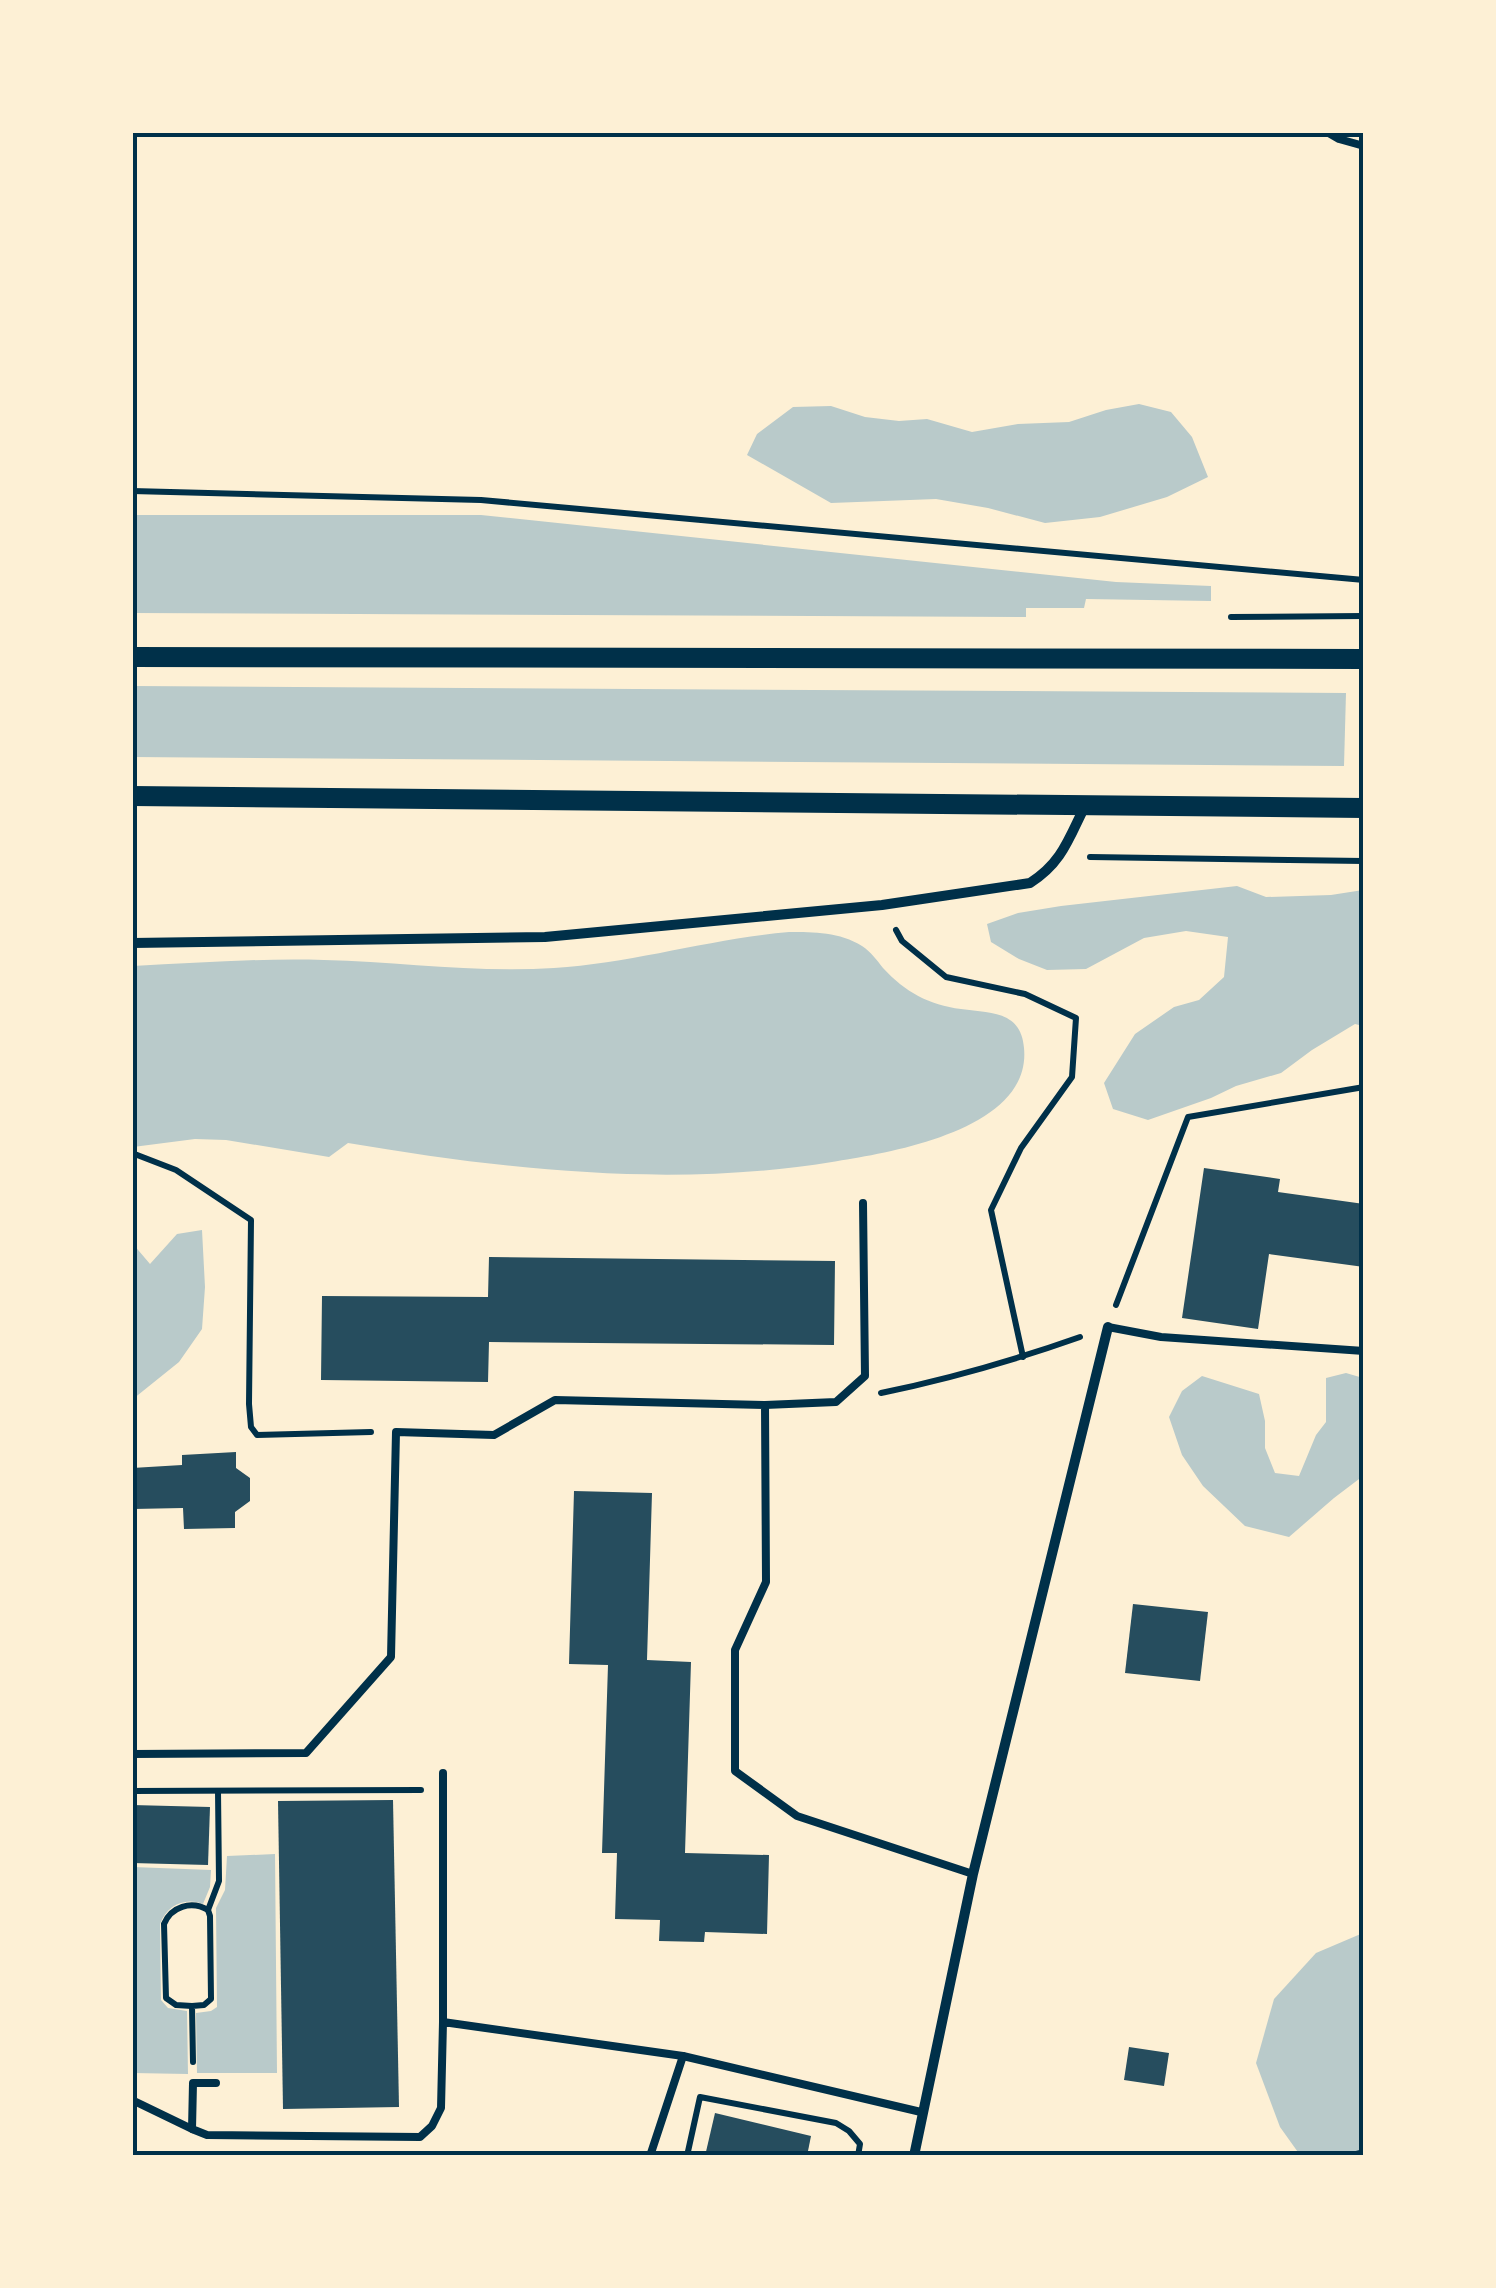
<svg xmlns="http://www.w3.org/2000/svg" width="1496" height="2288" font-family="'Nunito Sans',sans-serif">
<style>
.green{fill:#b9caca}
.building{fill:#264d5e}
.lines{fill:none;stroke-linecap:round;stroke-linejoin:round}
.path{stroke:#003049;stroke-width:6}
.service{stroke:#003049;stroke-width:8}
.minor{stroke:#003049;stroke-width:10}
.secondary{stroke:#003049;stroke-width:20}
.neatline{fill:none;stroke:#003049;stroke-width:4}
</style>
<rect width="100%" height="100%" fill="#fdf0d5"/>
<g class="green">
<path d="M 1139,404 L 1171,412 L 1192,437 L 1208,477 L 1167,497 L 1100,517 L 1045,523 L 988,508 L 936,499 L 831,503 L 747,455 L 757,434 L 793,407 L 831,406 L 865,417 L 899,421 L 927,419 L 972,432 L 1018,424 L 1069,422 L 1106,410 Z"/>
<path d="M 133,515 L 481,515 L 1116,582 L 1211,586 L 1211,601 L 1086,599 L 1084,608 L 1026,608 L 1026,617 L 133,613 Z"/>
<path d="M 133,686 L 1346,693 L 1344,766 L 133,757 Z"/>
<path d="M 1237,886 L 1266,897 L 1331,895 L 1363,890 L 1363,1026 L 1355,1024 L 1312,1050 L 1281,1073 L 1236,1086 L 1211,1098 L 1148,1120 L 1113,1109 L 1104,1083 L 1135,1034 L 1174,1007 L 1199,1000 L 1224,977 L 1228,937 L 1186,931 L 1144,938 L 1086,969 L 1047,970 L 1019,959 L 991,942 L 987,924 L 1018,913 L 1061,906 Z"/>
<path d="M 789,932 C 814,932 840,932 862,946 C 871,952 876,959 883,968 C 905,992 929,1005 961,1009 C 991,1013 1021,1011 1024,1048 C 1032,1130 890,1153 832,1162 C 671,1188 508,1170 348,1143 L 329,1157 L 226,1140 L 195,1139 L 133,1147 L 133,966 C 196,963 260,958 324,960 C 400,962 478,973 554,968 C 633,963 709,939 789,932 Z"/>
<path d="M 202,1230 L 205,1287 L 202,1329 L 179,1362 L 133,1399 L 133,1244 L 150,1264 L 177,1234 Z"/>
<path d="M 1346,1373 L 1363,1378 L 1363,1476 L 1334,1498 L 1289,1537 L 1245,1526 L 1203,1486 L 1182,1455 L 1169,1417 L 1182,1391 L 1202,1376 L 1259,1394 L 1265,1421 L 1265,1448 L 1275,1473 L 1299,1476 L 1316,1435 L 1326,1422 L 1326,1378 Z"/>
<path d="M 275,1854 L 277,2073 L 197,2073 L 196,2013 L 211,2011 L 217,2007 L 216,1908 L 225,1890 L 227,1856 Z"/>
<path d="M 133,1867 L 211,1870 L 210,1887 L 203,1904 C 185,1897 167,1905 160,1924 L 161,2000 L 168,2008 L 187,2011 L 188,2074 L 133,2073 Z"/>
<path d="M 1363,1933 L 1363,2155 L 1300,2155 L 1280,2127 L 1256,2063 L 1274,1999 L 1316,1953 Z"/>
</g>
<g class="building">
<path d="M 1204,1168 L 1280,1179 L 1278,1192 L 1364,1204 L 1364,1267 L 1269,1254 L 1258,1329 L 1182,1318 Z"/>
<path d="M 489,1257 L 835,1261 L 834,1345 L 489,1342 L 488,1382 L 321,1380 L 322,1296 L 488,1297 Z"/>
<path d="M 236,1452 L 236,1468 L 250,1478 L 250,1501 L 235,1512 L 235,1528 L 184,1529 L 183,1508 L 133,1509 L 132,1468 L 182,1465 L 182,1455 Z"/>
<path d="M 574,1491 L 652,1493 L 647,1660 L 691,1662 L 685,1853 L 769,1855 L 767,1934 L 705,1932 L 704,1942 L 659,1941 L 660,1920 L 615,1919 L 617,1853 L 602,1853 L 608,1665 L 569,1664 Z"/>
<path d="M 1133,1604 L 1208,1612 L 1200,1681 L 1125,1673 Z"/>
<path d="M 393,1800 L 399,2107 L 283,2109 L 278,1801 Z"/>
<path d="M 132,1805 L 210,1807 L 208,1865 L 132,1863 Z"/>
<path d="M 1129,2047 L 1169,2053 L 1164,2086 L 1124,2080 Z"/>
<path d="M 715,2113 L 811,2136 L 807,2156 L 705,2156 Z"/>
</g>
<g class="lines">
<g class="path">
<path d="M 132,491 L 481,500 L 1364,580"/>
<path d="M 1231,617 L 1364,616"/>
<path d="M 1090,857 L 1364,861"/>
<path d="M 896,930 L 902,941 L 946,977 L 1025,994 L 1076,1018 L 1072,1077 L 1021,1148 L 991,1210 L 1023,1357"/>
<path d="M 132,1153 L 176,1170 L 251,1220 L 249,1404 L 251,1427 L 257,1435 L 371,1432"/>
<path d="M 1116,1305 L 1188,1117 L 1364,1087"/>
<path d="M 881,1393 C 949,1379 1015,1360 1080,1337"/>
<path d="M 132,1791 L 421,1790"/>
<path d="M 192,2006 L 176,2005 L 166,1998 L 164,1924 C 171,1907 191,1900 208,1910"/>
<path d="M 193,2062 L 192,2006 L 204,2005 L 211,1999 L 210,1916 L 208,1910 L 219,1881 L 218,1791"/>
<path d="M 687,2156 L 700,2097 L 836,2123 L 849,2131 L 860,2144 L 858,2156"/>
<path d="M 1349,2156 L 1364,2152"/>
</g>
<g class="service">
<path d="M 1327,132 L 1339,139 L 1364,146"/>
<path d="M 1108,1327 L 1161,1337 L 1364,1351"/>
<path d="M 765,1405 L 836,1402 L 865,1376 L 863,1203"/>
<path d="M 132,1754 L 306,1753 L 391,1657 L 396,1432 L 494,1435 L 555,1400 L 765,1405 L 766,1582 L 735,1650 L 735,1771 L 797,1816 L 973,1874"/>
<path d="M 443,2022 L 443,1773"/>
<path d="M 216,2083 L 193,2083 L 192,2129 L 207,2135 L 420,2137 L 432,2126 L 441,2108 L 443,2022 L 683,2056 L 921,2112"/>
<path d="M 132,2100 L 192,2129"/>
<path d="M 650,2156 L 683,2056"/>
</g>
<g class="minor">
<path d="M 132,943 L 545,937 L 882,905 L 1030,883 C 1062,863 1069,838 1085,806"/>
<path d="M 914,2156 L 973,1874 L 1108,1327"/>
</g>
<g class="secondary">
<path d="M 132,657 L 1364,659"/>
<path d="M 132,796 L 1364,808"/>
</g>
</g>
<rect width="1496" height="2288" fill="none" stroke="#fdf0d5" stroke-width="270"/>
<rect x="135" y="135" width="1226" height="2018" class="neatline"/>
</svg>
